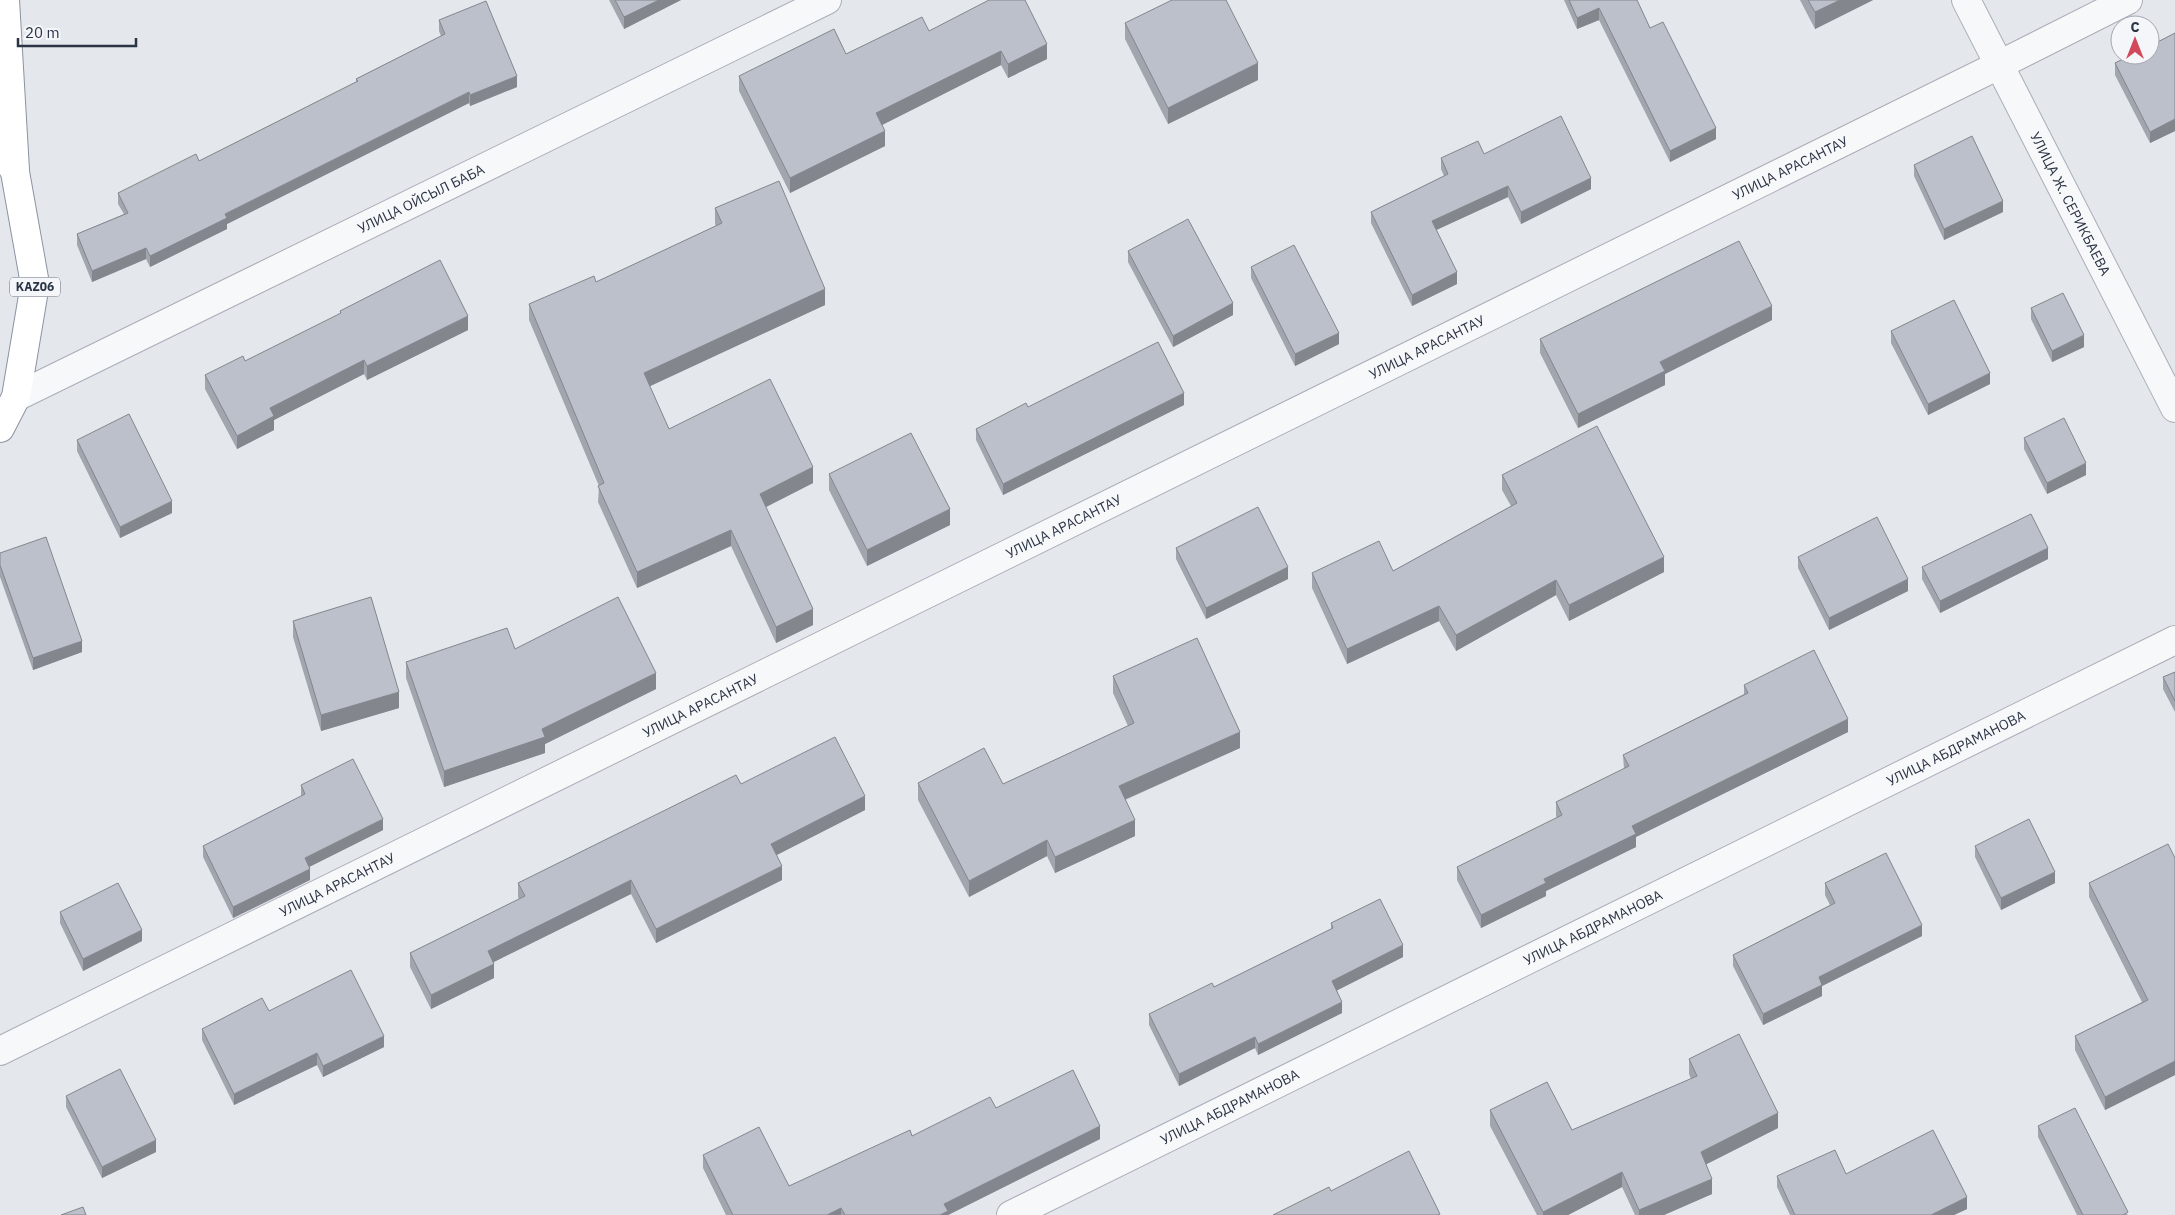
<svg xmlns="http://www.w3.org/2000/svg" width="2175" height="1215" font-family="'IBM Plex Sans',sans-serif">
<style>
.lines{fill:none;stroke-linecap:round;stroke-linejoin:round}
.minor-casing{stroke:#a9aeb7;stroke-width:30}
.highway-casing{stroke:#8b94a3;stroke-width:30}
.minor{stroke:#f7f8fa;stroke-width:28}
.highway{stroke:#fff;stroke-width:28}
.wall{fill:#a1a5ae}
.shaded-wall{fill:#83868d}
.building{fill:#bbc0ca;stroke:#83868d}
.labels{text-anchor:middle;stroke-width:4;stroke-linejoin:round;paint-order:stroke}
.shield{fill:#f4f6f9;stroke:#676e7b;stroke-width:1}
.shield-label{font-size:12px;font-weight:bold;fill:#2b3445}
.street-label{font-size:14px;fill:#2b3445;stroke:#f4f6f9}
</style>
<rect width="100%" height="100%" fill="#e4e7ec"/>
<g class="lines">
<g class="minor-casing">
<g id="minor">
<path id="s1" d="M 1966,0 L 2175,408"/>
<path id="s2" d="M 16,397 L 827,0"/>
<path id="s3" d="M 0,1051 L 1999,65 L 2128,0"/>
<path id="s4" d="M 1011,1215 L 2175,640"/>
</g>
</g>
<g class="highway-casing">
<g id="highway">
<path d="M 5,0 L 15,170"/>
<path d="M 0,146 L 15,172 L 35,284 L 16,397 L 0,428"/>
</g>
</g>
<use href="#minor" class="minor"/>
<use href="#highway" class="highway"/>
</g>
<g class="wall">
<path d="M 609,0 L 681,0 L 624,29 Z"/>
<path d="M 1564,0 L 1637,0 L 1650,28 L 1716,139 L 1670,162 L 1599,20 L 1577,29 Z"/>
<path d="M 1800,0 L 1873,0 L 1815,29 Z"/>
<path d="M 439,20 L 517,87 L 470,106 L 469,103 L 227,224 L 227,229 L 150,267 L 146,259 L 92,282 L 77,245 L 77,234 L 124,214 L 118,204 L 118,193 L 199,161 L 356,82 L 356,79 L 441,36 L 439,31 Z"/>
<path d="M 1125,23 L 1258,80 L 1168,124 L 1125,39 Z"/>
<path d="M 929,31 L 1047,59 L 1008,78 L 1001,65 L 882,125 L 885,146 L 790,193 L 739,91 L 739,76 L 846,54 Z"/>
<path d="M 2175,33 L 2175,131 L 2150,143 L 2115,75 L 2115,63 Z"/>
<path d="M 1484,154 L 1591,189 L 1521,224 L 1508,197 L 1436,230 L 1457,284 L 1412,306 L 1371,223 L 1371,212 L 1444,176 L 1441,169 L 1441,158 Z"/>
<path d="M 1914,165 L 2003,212 L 1944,240 L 1914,176 Z"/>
<path d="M 715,208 L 825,305 L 649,386 L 669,429 L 813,483 L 766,507 L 813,625 L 776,643 L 731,546 L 637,588 L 598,502 L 599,486 L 529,320 L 529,304 L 596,282 L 716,226 L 715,224 Z"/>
<path d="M 1128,251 L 1233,315 L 1173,347 L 1128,262 Z"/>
<path d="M 1251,267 L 1339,344 L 1295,366 L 1251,278 Z"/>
<path d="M 2031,308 L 2084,347 L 2052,362 L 2031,319 Z"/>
<path d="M 340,311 L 468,330 L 367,380 L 364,374 L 274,420 L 274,430 L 237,449 L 205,389 L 205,375 L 245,361 L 340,314 Z"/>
<path d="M 1772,320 L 1665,374 L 1665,385 L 1578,428 L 1540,353 L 1540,339 Z"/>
<path d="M 1891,331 L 1990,384 L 1928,415 L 1891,343 Z"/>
<path d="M 1184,405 L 1003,495 L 976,440 L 976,429 L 1028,407 Z"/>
<path d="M 2024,438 L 2086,475 L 2047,494 L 2024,449 Z"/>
<path d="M 77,440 L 172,513 L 120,538 L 77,451 Z"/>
<path d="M 829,474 L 950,525 L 867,566 L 829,490 Z"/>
<path d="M 1502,475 L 1664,572 L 1569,621 L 1556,595 L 1456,651 L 1439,621 L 1347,664 L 1312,588 L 1312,573 L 1393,571 L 1511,506 L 1502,490 Z"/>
<path d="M 1176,548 L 1288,579 L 1206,619 L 1176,559 Z"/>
<path d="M 0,553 L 82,652 L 33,670 L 0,577 Z"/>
<path d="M 1798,557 L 1908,591 L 1829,630 L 1798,568 Z"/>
<path d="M 2048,559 L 1940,613 L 1922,579 L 1922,567 Z"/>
<path d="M 293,621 L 399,708 L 321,731 L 293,637 Z"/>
<path d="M 515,649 L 656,689 L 545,744 L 545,753 L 444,787 L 406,678 L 406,662 Z"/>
<path d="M 2175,672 L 2175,712 L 2163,689 L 2163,677 Z"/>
<path d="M 1113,676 L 1240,748 L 1125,800 L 1135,836 L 1055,873 L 1047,856 L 969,897 L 918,800 L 918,783 L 1003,784 L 1128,726 L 1113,693 Z"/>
<path d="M 1744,685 L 1848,732 L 1636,837 L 1636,847 L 1546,891 L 1546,896 L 1481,928 L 1457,880 L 1457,867 L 1557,818 L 1556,816 L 1556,802 L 1624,769 L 1623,755 L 1744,694 Z"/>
<path d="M 741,784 L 865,810 L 776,855 L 782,880 L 656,943 L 631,894 L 493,962 L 494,978 L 431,1009 L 410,967 L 410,953 L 519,899 L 518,897 L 518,883 Z"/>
<path d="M 301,785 L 383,830 L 309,867 L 310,880 L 233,918 L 203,857 L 203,846 L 301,796 Z"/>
<path d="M 1975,846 L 2055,883 L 2001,910 L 1975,857 Z"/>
<path d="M 2175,858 L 2175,1075 L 2105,1110 L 2075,1050 L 2075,1036 L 2142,1002 L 2089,897 L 2089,883 Z"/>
<path d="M 1825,883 L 1922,936 L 1822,986 L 1822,996 L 1763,1025 L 1733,966 L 1733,955 L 1830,905 L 1825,895 Z"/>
<path d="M 60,912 L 142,941 L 83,971 L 60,923 Z"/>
<path d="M 1331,923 L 1403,957 L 1337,990 L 1342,1013 L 1258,1055 L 1255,1048 L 1179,1086 L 1149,1025 L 1149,1014 L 1214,987 L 1331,929 Z"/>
<path d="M 269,1011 L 384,1047 L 323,1077 L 317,1065 L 234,1105 L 202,1040 L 202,1029 Z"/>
<path d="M 1689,1059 L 1778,1128 L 1706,1164 L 1712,1194 L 1664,1215 L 1635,1215 L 1622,1187 L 1568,1215 L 1537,1215 L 1490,1126 L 1490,1110 L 1572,1130 L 1691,1079 L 1689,1074 Z"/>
<path d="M 66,1096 L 156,1152 L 102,1178 L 66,1107 Z"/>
<path d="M 996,1108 L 1100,1139 L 948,1215 L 726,1215 L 703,1168 L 703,1155 L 789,1186 L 912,1136 Z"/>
<path d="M 2038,1126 L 2128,1215 L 2077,1215 L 2038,1137 Z"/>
<path d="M 1846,1174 L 1967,1209 L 1954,1215 L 1790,1215 L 1777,1187 L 1777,1176 Z"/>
</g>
<g class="shaded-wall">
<path d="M 659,0 L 681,0 L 624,29 L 624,17 Z"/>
<path d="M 1840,0 L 1873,0 L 1815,29 L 1815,12 Z"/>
<path d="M 1599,8 L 1599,20 L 1577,29 L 1577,18 Z"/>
<path d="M 1047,44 L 1047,59 L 1008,78 L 1008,64 Z"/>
<path d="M 1001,51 L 1001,65 L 876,128 L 876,113 Z"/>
<path d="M 1258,63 L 1258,80 L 1168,124 L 1168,108 Z"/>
<path d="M 517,76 L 517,87 L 470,106 L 470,95 Z"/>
<path d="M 469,92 L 469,103 L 227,224 L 227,229 L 150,267 L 150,256 L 225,214 Z"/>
<path d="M 2175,119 L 2175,131 L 2150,143 L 2150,132 Z"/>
<path d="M 1716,128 L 1716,139 L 1670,162 L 1670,151 Z"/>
<path d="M 885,131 L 885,146 L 790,193 L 790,178 Z"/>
<path d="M 1591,178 L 1591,189 L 1521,224 L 1521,212 Z"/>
<path d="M 1508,186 L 1508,197 L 1432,232 L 1432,221 Z"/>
<path d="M 2003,201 L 2003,212 L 1944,240 L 1944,229 Z"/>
<path d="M 146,248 L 146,259 L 92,282 L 92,271 Z"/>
<path d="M 1457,272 L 1457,284 L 1412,306 L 1412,295 Z"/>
<path d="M 825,289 L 825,305 L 644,389 L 644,373 Z"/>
<path d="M 1233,303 L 1233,315 L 1173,347 L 1173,336 Z"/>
<path d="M 1772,306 L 1772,320 L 1665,374 L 1665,385 L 1578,428 L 1578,414 L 1660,362 Z"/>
<path d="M 468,316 L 468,330 L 367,380 L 367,366 Z"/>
<path d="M 1339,333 L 1339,344 L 1295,366 L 1295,354 Z"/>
<path d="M 2084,335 L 2084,347 L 2052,362 L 2052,351 Z"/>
<path d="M 364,360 L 364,374 L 274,420 L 274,430 L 237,449 L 237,436 L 270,408 Z"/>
<path d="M 1990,373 L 1990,384 L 1928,415 L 1928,404 Z"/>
<path d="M 1184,393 L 1184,405 L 1003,495 L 1003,484 Z"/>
<path d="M 2086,463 L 2086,475 L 2047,494 L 2047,483 Z"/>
<path d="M 813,467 L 813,483 L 760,510 L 760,494 Z"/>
<path d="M 172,501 L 172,513 L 120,538 L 120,527 Z"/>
<path d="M 950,509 L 950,525 L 867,566 L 867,550 Z"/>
<path d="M 731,530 L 731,546 L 637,588 L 637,572 Z"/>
<path d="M 2048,548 L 2048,559 L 1940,613 L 1940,601 Z"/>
<path d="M 1664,557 L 1664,572 L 1569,621 L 1569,605 Z"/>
<path d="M 1288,567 L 1288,579 L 1206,619 L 1206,608 Z"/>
<path d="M 1908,579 L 1908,591 L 1829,630 L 1829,618 Z"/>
<path d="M 1556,580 L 1556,595 L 1456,651 L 1456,635 Z"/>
<path d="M 1439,606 L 1439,621 L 1347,664 L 1347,649 Z"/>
<path d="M 813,609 L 813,625 L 776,643 L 776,627 Z"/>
<path d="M 82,641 L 82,652 L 33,670 L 33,658 Z"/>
<path d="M 656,673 L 656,689 L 545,744 L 545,753 L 444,787 L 444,771 L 542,729 Z"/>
<path d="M 399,692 L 399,708 L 321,731 L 321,715 Z"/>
<path d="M 1848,719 L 1848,732 L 1636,837 L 1636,847 L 1546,891 L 1546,896 L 1481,928 L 1481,915 L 1544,879 L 1632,826 Z"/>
<path d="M 1240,732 L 1240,748 L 1119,802 L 1119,786 Z"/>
<path d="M 865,796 L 865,810 L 771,858 L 771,844 Z"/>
<path d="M 383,819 L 383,830 L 305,869 L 305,858 Z"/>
<path d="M 1135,820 L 1135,836 L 1055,873 L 1055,857 Z"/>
<path d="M 1047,840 L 1047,856 L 969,897 L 969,881 Z"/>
<path d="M 782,866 L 782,880 L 656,943 L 656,929 Z"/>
<path d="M 310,869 L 310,880 L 233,918 L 233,907 Z"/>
<path d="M 2055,872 L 2055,883 L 2001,910 L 2001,898 Z"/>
<path d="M 631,880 L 631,894 L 488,965 L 488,951 Z"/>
<path d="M 1922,925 L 1922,936 L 1822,986 L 1822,996 L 1763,1025 L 1763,1014 L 1819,977 Z"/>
<path d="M 142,930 L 142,941 L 83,971 L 83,959 Z"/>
<path d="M 1403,945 L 1403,957 L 1332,993 L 1332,981 Z"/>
<path d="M 494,964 L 494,978 L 431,1009 L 431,995 Z"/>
<path d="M 1342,1002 L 1342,1013 L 1258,1055 L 1258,1044 Z"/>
<path d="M 384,1036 L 384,1047 L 323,1077 L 323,1066 Z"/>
<path d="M 1255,1037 L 1255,1048 L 1179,1086 L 1179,1074 Z"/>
<path d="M 317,1053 L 317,1065 L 234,1105 L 234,1094 Z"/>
<path d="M 2175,1061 L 2175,1075 L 2105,1110 L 2105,1097 Z"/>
<path d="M 1778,1113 L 1778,1128 L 1701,1167 L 1701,1152 Z"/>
<path d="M 1100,1126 L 1100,1139 L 948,1215 L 940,1215 L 944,1204 Z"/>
<path d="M 156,1140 L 156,1152 L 102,1178 L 102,1167 Z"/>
<path d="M 1622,1172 L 1622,1187 L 1568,1215 L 1543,1215 L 1543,1212 Z"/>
<path d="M 1712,1179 L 1712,1194 L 1664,1215 L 1639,1215 L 1639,1210 Z"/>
<path d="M 1967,1197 L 1967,1209 L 1954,1215 L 1931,1215 Z"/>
<path d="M 841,1208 L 841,1215 L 827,1215 Z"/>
</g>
<g class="building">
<path d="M 615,0 L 659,0 L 624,17 Z"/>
<path d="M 989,0 L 1025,0 L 1047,44 L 1008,64 L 1001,51 L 876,113 L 885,131 L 790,178 L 739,76 L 834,29 L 846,54 L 922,17 L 929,31 Z"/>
<path d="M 1172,0 L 1226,0 L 1258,63 L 1168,108 L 1125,23 Z"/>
<path d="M 1569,0 L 1637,0 L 1650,28 L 1663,22 L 1716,128 L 1670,151 L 1599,8 L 1577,18 Z"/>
<path d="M 1808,0 L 1840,0 L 1815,12 Z"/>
<path d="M 486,1 L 517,76 L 470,95 L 469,92 L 225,214 L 227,218 L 150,256 L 146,248 L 92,271 L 77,234 L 128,213 L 118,193 L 196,154 L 199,161 L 358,81 L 356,79 L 445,34 L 439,20 Z"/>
<path d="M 2175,33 L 2175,119 L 2150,132 L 2115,63 L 2131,55 L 2150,55 L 2150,46 Z"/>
<path d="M 1561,116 L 1591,178 L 1521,212 L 1508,186 L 1432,221 L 1457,272 L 1412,295 L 1371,212 L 1448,174 L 1441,158 L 1478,141 L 1484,154 Z"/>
<path d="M 1972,136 L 2003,201 L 1944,229 L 1914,165 Z"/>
<path d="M 779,181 L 825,289 L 644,373 L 669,429 L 770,379 L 813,467 L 760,494 L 813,609 L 776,627 L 731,530 L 637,572 L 598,486 L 604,483 L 529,304 L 594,276 L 596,282 L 722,223 L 715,208 Z"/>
<path d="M 1188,219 L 1233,303 L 1173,336 L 1128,251 Z"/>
<path d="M 1739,241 L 1772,306 L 1660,362 L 1665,371 L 1578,414 L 1540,339 Z"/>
<path d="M 1294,245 L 1339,333 L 1295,354 L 1251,267 Z"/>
<path d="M 440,260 L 468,316 L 367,366 L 364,360 L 270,408 L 274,416 L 237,436 L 205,375 L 243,356 L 245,361 L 341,313 L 340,311 Z"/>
<path d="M 2063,293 L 2084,335 L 2052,351 L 2031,308 Z"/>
<path d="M 1954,300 L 1990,373 L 1928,404 L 1891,331 Z"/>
<path d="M 1158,342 L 1184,393 L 1003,484 L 976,429 L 1026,403 L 1028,407 Z"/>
<path d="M 129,414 L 172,501 L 120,527 L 77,440 Z"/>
<path d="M 2064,418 L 2086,463 L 2047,483 L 2024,438 Z"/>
<path d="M 1597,426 L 1664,557 L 1569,605 L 1556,580 L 1456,635 L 1439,606 L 1347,649 L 1312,573 L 1379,541 L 1393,571 L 1517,503 L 1502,475 Z"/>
<path d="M 911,433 L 950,509 L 867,550 L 829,474 Z"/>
<path d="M 1258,507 L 1288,567 L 1206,608 L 1176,548 Z"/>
<path d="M 2031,514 L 2048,548 L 1940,601 L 1922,567 Z"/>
<path d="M 1877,517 L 1908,579 L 1829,618 L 1798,557 Z"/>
<path d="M 46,537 L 82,641 L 33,658 L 0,565 L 0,553 Z"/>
<path d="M 371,597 L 399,692 L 321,715 L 293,621 Z"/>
<path d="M 618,597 L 656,673 L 542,729 L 545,737 L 444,771 L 406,662 L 507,628 L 515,649 Z"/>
<path d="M 1197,638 L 1240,732 L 1119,786 L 1135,820 L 1055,857 L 1047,840 L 969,881 L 918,783 L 984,748 L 1003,784 L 1134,723 L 1113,676 Z"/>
<path d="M 1814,650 L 1848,719 L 1632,826 L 1636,834 L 1544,879 L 1546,883 L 1481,915 L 1457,867 L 1562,815 L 1556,802 L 1629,766 L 1623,755 L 1748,693 L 1744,685 Z"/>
<path d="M 2175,672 L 2175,701 L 2163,677 Z"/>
<path d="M 835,737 L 865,796 L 771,844 L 782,866 L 656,929 L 631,880 L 488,951 L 494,964 L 431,995 L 410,953 L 525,896 L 518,883 L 736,775 L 741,784 Z"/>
<path d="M 353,759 L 383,819 L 305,858 L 310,869 L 233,907 L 203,846 L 305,794 L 301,785 Z"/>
<path d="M 2029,819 L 2055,872 L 2001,898 L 1975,846 Z"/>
<path d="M 2168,844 L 2175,858 L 2175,1061 L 2105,1097 L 2075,1036 L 2148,1000 L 2089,883 Z"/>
<path d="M 1886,853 L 1922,925 L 1819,977 L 1822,985 L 1763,1014 L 1733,955 L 1835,903 L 1825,883 Z"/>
<path d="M 118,883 L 142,930 L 83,959 L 60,912 Z"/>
<path d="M 1380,899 L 1403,945 L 1332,981 L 1342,1002 L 1258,1044 L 1255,1037 L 1179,1074 L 1149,1014 L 1212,983 L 1214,987 L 1333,928 L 1331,923 Z"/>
<path d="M 351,970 L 384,1036 L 323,1066 L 317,1053 L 234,1094 L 202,1029 L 262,998 L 269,1011 Z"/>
<path d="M 1739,1034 L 1778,1113 L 1701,1152 L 1712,1179 L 1639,1210 L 1622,1172 L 1543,1212 L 1490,1110 L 1547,1082 L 1572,1130 L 1697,1076 L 1689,1059 Z"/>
<path d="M 120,1069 L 156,1140 L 102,1167 L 66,1096 Z"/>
<path d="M 1073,1070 L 1100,1126 L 944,1204 L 948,1211 L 940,1215 L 845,1215 L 841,1208 L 827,1215 L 733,1215 L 703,1155 L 759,1127 L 789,1186 L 910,1130 L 912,1136 L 990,1097 L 996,1108 Z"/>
<path d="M 2075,1108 L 2128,1212 L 2123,1215 L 2083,1215 L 2038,1126 Z"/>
<path d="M 1933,1130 L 1967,1197 L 1931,1215 L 1795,1215 L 1777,1176 L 1835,1150 L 1846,1174 Z"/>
<path d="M 1409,1151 L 1440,1214 L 1437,1215 L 1273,1215 L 1329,1187 L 1331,1191 Z"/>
<path d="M 83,1207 L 86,1215 L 61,1215 Z"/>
</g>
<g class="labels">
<rect class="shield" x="10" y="277.5" width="50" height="19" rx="4"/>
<g class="shield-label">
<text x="35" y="291">KАZ06</text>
</g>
<g class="street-label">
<text dy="5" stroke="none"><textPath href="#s3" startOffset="1996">УЛИЦА АРАСАНТАУ</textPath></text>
<text dy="5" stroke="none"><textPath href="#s2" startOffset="451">УЛИЦА ОЙСЫЛ БАБА</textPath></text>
<text dy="5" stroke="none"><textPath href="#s1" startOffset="229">УЛИЦА Ж. СЕРИКБАЕВА</textPath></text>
<text dy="5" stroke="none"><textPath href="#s3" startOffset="1591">УЛИЦА АРАСАНТАУ</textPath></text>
<text dy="5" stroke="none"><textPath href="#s3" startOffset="1186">УЛИЦА АРАСАНТАУ</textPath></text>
<text dy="5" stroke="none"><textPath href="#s3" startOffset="781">УЛИЦА АРАСАНТАУ</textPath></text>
<text dy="5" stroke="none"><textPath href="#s4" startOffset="1054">УЛИЦА АБДРАМАНОВА</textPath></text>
<text dy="5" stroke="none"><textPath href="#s3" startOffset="376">УЛИЦА АРАСАНТАУ</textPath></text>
<text dy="5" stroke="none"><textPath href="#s4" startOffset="649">УЛИЦА АБДРАМАНОВА</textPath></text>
<text dy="5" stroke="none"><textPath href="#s4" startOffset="244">УЛИЦА АБДРАМАНОВА</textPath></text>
</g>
</g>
<g transform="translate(2135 40)"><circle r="24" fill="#f4f6f9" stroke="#a4a8b1"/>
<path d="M0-4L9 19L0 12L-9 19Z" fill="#d1495b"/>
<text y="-8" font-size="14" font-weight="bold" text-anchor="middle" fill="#2b3445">С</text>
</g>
<path d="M18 38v8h118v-8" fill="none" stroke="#2b3445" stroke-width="2.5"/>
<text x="25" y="38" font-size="15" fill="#2b3445" stroke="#f4f6f9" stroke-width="4" paint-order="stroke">20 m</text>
</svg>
